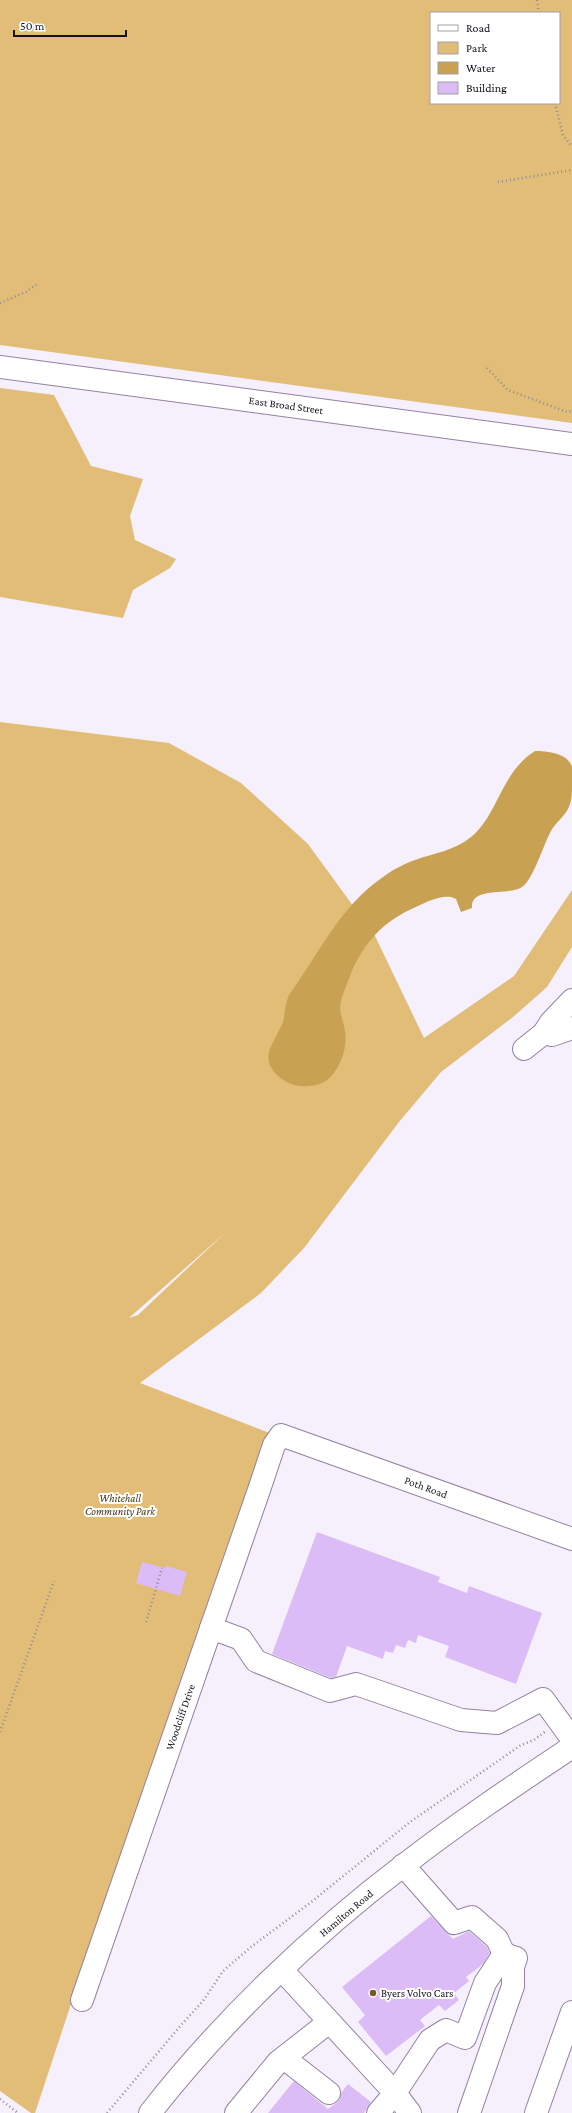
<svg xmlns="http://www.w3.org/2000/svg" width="572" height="2113" font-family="'Crimson Pro',serif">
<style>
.green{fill:#e1bd77;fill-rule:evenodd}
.water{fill:#c9a152}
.building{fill:#dbbcf7}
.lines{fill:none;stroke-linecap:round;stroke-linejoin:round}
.minor-casing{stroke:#9382a1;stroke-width:24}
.major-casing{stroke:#9382a1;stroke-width:24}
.path{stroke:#928b98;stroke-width:2.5;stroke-dasharray:1 3;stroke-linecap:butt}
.minor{stroke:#fff;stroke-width:22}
.major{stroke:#fff;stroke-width:22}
.poi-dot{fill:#725a2b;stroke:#fff;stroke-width:1.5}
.labels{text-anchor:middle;stroke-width:4;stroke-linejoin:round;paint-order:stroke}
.street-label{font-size:11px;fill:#18121e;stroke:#fff}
.park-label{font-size:11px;font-style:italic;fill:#473613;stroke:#fff}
.poi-label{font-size:11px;fill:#18121e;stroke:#fff;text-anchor:start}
</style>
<rect width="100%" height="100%" fill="#f6effc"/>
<g class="green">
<path d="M 0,0 L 572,0 L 572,423 L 0,345 ZM 431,13 L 559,13 L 559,103 L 431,103 Z"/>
<path d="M 0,388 L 54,395 L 91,466 L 143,479 L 130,516 L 135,540 L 176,559 L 170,568 L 133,590 L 123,618 L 0,597 Z"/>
<path d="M 0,722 L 169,743 L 241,783 L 308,844 L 375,936 L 424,1038 L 514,976 L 572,890 L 572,947 L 547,987 L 513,1017 L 441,1072 L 399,1122 L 304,1248 L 261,1293 L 140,1383 L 272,1434 L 73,1998 L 35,2113 L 31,2113 L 0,2091 ZM 226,1232 L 138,1315 L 129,1318 Z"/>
</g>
<path class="water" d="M 535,751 C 547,751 568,753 572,767 C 572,772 572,780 572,785 C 572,794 572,801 568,809 C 563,818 554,824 550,833 C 543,846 533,880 522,887 C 509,896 470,886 472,908 L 461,912 L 456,899 C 445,893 429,901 418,906 C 382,921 361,945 348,981 C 345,989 341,998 340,1007 C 340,1015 344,1023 345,1031 C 348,1047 340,1070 327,1080 C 318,1087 304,1087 294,1085 C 281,1081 265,1068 269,1052 C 272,1042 279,1032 283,1022 C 285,1013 285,1004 289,995 C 319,954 340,906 383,877 C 392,870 404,864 415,860 C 434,853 454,851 471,837 C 498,815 501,772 535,751 Z"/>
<g class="building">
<path d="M 317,1532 L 440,1577 L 438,1582 L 467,1593 L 469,1586 L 542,1613 L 516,1684 L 445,1657 L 449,1646 L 418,1635 L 416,1643 L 408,1640 L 405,1648 L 396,1645 L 393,1653 L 385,1651 L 383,1659 L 347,1646 L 336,1677 L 331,1678 L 272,1654 Z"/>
<path d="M 142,1562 L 165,1568 L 166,1566 L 187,1572 L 180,1596 L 136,1583 Z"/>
<path d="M 431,1916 L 453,1939 L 469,1931 L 487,1947 L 490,1953 L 483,1964 L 466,1977 L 469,1981 L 454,1993 L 459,2000 L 445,2011 L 439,2005 L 420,2020 L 425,2026 L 386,2056 L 358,2022 L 365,2015 L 342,1987 Z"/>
<path d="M 294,2081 L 328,2109 L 339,2101 L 341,2093 L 348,2084 L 371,2102 L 364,2113 L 268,2113 Z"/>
</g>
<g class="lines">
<g class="minor-casing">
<g id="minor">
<path d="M 544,1033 L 552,1035 L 572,1028"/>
<path d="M 524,1049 L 544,1033 L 551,1022 L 572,1000"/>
<path d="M 211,1628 L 241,1639 L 256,1661 L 330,1691 L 356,1684 L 461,1720 L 497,1723 L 543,1699 L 572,1739"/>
<path d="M 403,1865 L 454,1923 L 472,1917 L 497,1939 L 504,1954 L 485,1983 L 465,2038 L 446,2030 L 430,2040 L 395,2093 L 410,2113"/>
<path d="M 282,1970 L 395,2093 L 378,2113"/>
<path d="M 82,2000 L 260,1487 L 274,1445 L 281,1435 L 572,1539"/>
<path d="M 284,2058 L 329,2093"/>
<path d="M 236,2113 L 278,2062 L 329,2022"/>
<path d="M 469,2113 L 513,1986 L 513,1967 L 516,1958 L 504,1954"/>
<path d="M 536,2113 L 572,2012"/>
</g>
</g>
<g class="major-casing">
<g id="major">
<path d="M 0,367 L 572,444"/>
<path d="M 150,2113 C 220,2023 313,1934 404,1865 C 458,1823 515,1785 572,1747"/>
</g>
</g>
<g class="path">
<path d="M 537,0 L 539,13"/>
<path d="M 555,103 L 563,135 L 572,147"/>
<path d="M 498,182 L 572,170"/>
<path d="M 0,303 L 26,292 L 37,284"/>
<path d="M 487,368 L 508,390 L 567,412 L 572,411"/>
<path d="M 146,1622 L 162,1568"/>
<path d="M 0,1732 L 54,1581"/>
<path d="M 0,2099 L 18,2113"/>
<path d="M 107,2113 L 182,2024 L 203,2001 L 223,1971 L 251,1947 L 310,1903 L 410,1822 L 521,1745 L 534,1740 L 546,1731"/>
</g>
<use href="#minor" class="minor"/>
<use href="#major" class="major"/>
</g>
<circle class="poi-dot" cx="373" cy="1993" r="4"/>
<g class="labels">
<g class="street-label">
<text transform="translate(286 405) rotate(8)" y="4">East Broad Street</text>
<text transform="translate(426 1487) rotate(20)" y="4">Poth Road</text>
<text transform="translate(180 1717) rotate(-71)" y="4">Woodcliff Drive</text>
<text transform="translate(346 1913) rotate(-40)" y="4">Hamilton Road</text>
</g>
<g class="park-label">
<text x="120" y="1502">Whitehall<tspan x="120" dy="13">Community Park</tspan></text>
</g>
<g class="poi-label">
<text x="381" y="1997">Byers Volvo Cars</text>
</g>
</g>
<rect x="430" y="12" width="130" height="92" fill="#ffffff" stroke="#a3a0a5"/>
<rect x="438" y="25" width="20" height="6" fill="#ffffff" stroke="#a3a0a5"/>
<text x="466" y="32" font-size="12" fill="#18121e">Road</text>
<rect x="438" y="42" width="20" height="12" fill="#e1bd77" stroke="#a3a0a5"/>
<text x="466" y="52" font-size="12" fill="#18121e">Park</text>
<rect x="438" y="62" width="20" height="12" fill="#c9a152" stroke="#a3a0a5"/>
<text x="466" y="72" font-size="12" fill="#18121e">Water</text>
<rect x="438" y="82" width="20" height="12" fill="#dbbcf7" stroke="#a3a0a5"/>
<text x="466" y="92" font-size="12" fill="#18121e">Building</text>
<path d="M14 30v6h112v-6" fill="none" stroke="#18121e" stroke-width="2"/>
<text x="20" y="30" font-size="12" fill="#18121e" stroke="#ffffff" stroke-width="3" paint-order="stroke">50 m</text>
</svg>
